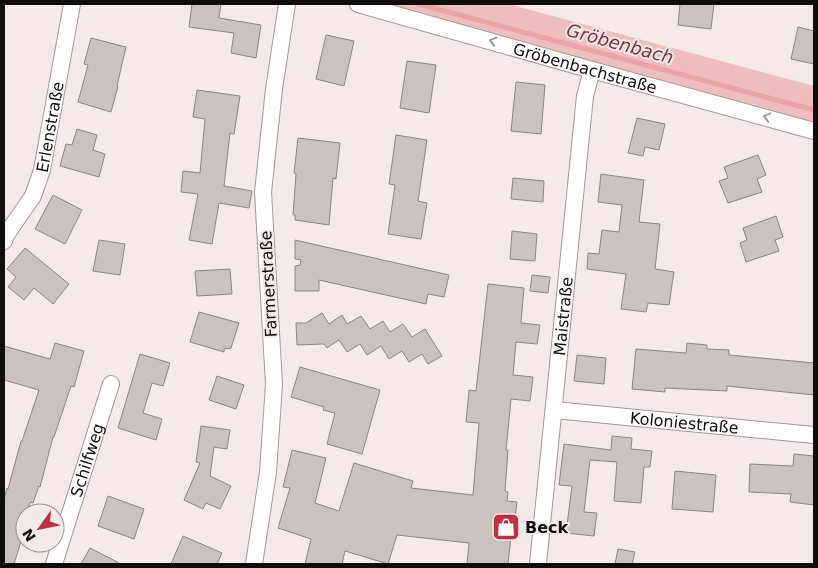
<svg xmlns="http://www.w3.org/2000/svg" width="818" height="568" font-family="'DejaVu Sans',sans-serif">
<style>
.green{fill:#eebebf}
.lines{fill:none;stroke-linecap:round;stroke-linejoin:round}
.stream{stroke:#eaa5a7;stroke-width:5}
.building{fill:#cac1c1;stroke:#8e8585}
.minor-casing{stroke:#a39999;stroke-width:18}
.minor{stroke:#fff;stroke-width:16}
.oneway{stroke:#9f9e9e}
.labels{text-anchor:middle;stroke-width:4;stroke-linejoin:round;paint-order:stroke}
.street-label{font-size:16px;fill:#100d0d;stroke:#f3e9e9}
.poi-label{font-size:16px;font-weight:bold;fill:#100d0d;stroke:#f3e9e9;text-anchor:start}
.water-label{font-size:18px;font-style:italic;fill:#813038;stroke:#f3e9e9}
</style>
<rect width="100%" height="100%" fill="#f3e9e9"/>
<path class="green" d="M 382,4 L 508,4 L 814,86 L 814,126 Z"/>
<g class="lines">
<path class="stream" d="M 418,4 L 814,110"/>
</g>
<g class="building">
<path d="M 192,4 L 221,4 L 219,18 L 261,25 L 256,58 L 231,53 L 234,33 L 189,27 Z"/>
<path d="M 680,4 L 714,4 L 711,29 L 678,25 Z"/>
<path d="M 798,27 L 814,31 L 814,64 L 791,59 Z"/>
<path d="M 326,35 L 354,41 L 344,86 L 316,79 Z"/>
<path d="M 91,38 L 126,47 L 117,86 L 118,86 L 111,112 L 78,102 L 88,65 L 84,64 Z"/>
<path d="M 407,61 L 436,65 L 429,113 L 400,108 Z"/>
<path d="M 516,82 L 545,85 L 541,134 L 511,131 Z"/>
<path d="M 197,90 L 240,96 L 234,134 L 230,133 L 224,186 L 252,191 L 249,208 L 219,203 L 212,244 L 189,240 L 198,194 L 181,192 L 183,171 L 200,173 L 205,119 L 193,117 Z"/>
<path d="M 637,118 L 665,124 L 659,150 L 645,147 L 643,156 L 628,153 Z"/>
<path d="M 77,129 L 97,135 L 93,150 L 105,154 L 99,177 L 60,166 L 66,144 L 72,145 Z"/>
<path d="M 396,135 L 427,140 L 418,201 L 427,203 L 421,239 L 388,234 L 395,185 L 389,184 Z"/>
<path d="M 298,138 L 340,143 L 336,179 L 333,178 L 329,225 L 295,220 L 295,215 L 293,215 L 296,174 L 294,173 Z"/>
<path d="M 758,155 L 766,175 L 757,179 L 762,192 L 728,203 L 719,181 L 728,178 L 724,167 Z"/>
<path d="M 601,174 L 644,180 L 639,222 L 660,224 L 655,269 L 674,272 L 669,305 L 648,303 L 646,312 L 621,309 L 626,274 L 587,269 L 588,253 L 599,254 L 602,230 L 619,232 L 622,205 L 598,202 Z"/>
<path d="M 513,178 L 544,181 L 543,202 L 511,199 Z"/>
<path d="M 53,195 L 82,210 L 65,244 L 35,229 Z"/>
<path d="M 776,216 L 783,237 L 775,240 L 779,251 L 746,262 L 740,243 L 747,240 L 743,228 Z"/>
<path d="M 512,231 L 537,234 L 535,261 L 510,259 Z"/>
<path d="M 99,240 L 125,244 L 120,275 L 93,271 Z"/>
<path d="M 295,240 L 449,275 L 444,297 L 428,294 L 426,304 L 319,280 L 319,291 L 295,291 L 295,266 L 300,265 L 301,260 L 295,259 Z"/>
<path d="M 25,248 L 69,284 L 53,304 L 34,288 L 24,300 L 8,287 L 16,277 L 7,269 Z"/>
<path d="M 230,269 L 232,294 L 197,296 L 195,271 Z"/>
<path d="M 532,275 L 550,277 L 548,293 L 530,291 Z"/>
<path d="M 488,284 L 524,288 L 521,323 L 540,325 L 537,344 L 516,342 L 513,375 L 533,377 L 530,401 L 511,399 L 506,450 L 508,450 L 505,491 L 508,492 L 507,501 L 517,502 L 513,536 L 511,536 L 508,564 L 467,564 L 469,543 L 397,535 L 388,564 L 345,551 L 342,564 L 305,564 L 311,539 L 278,528 L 290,488 L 283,487 L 292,450 L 326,458 L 315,503 L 339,511 L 354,463 L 413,481 L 411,488 L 473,495 L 479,423 L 466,422 L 469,390 L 476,391 Z"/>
<path d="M 199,312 L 239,323 L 231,348 L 224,349 L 224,352 L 190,342 Z"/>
<path d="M 322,313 L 329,324 L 342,315 L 347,324 L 361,316 L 370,329 L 383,321 L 390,332 L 403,324 L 412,337 L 425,329 L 442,356 L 428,364 L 422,354 L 409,362 L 402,351 L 389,359 L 381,346 L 367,355 L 360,344 L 347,352 L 339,340 L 327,348 L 324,344 L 297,345 L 296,323 L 306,323 Z"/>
<path d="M 55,343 L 84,351 L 74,387 L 71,386 L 54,437 L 53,437 L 40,487 L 39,486 L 33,503 L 31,502 L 25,513 L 25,529 L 14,564 L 4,564 L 4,499 L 7,488 L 8,489 L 21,441 L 22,441 L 39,390 L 4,380 L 4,346 L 50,359 Z"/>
<path d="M 687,343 L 707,345 L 707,349 L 729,350 L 729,355 L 814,363 L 814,395 L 727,386 L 727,391 L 665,388 L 665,392 L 632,389 L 636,349 L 686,353 Z"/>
<path d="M 140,354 L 170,363 L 163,386 L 152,383 L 143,413 L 162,419 L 156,440 L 118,428 Z"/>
<path d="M 577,355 L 606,358 L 604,384 L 574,381 Z"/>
<path d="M 300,367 L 380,390 L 362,454 L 327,444 L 335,413 L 323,410 L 324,407 L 291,397 Z"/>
<path d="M 217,376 L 244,385 L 236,409 L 209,400 Z"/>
<path d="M 201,426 L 230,430 L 227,449 L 214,447 L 210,476 L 231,486 L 220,509 L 206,503 L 203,509 L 184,500 L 200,463 L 196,462 Z"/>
<path d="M 612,436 L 632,438 L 631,449 L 652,451 L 650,467 L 644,467 L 641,503 L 614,501 L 617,462 L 590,460 L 584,512 L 597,513 L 594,536 L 566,533 L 572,486 L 559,485 L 564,444 L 611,450 Z"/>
<path d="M 794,454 L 814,456 L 814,505 L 790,502 L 791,494 L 749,492 L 750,464 L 793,466 Z"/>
<path d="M 675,471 L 716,475 L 713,512 L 672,509 Z"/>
<path d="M 108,496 L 144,509 L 134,539 L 98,526 Z"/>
<path d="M 183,536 L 222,553 L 217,564 L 171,564 Z"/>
<path d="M 90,548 L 121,564 L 81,564 Z"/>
<path d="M 618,549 L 635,552 L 632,564 L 615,564 Z"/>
</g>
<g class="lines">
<g class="minor-casing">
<g id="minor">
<path id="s1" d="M 358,4 L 592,70 L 814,131"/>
<path id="s2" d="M 4,241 L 6,235 L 33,196 L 42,170 L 72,4"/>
<path id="s3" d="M 554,410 L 814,435"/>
<path id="s4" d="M 54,564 L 111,384"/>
<path d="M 254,564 L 268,472 L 274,384 L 263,192 L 274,89 L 287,4"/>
<path id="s5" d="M 538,564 L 585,96 L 592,70"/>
</g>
</g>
<use href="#minor" class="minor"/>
</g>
<defs><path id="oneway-chevron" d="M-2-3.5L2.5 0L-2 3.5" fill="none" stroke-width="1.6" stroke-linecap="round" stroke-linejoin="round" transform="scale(1.25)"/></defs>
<g class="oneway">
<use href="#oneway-chevron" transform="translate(493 41) rotate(-164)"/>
<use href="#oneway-chevron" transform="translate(767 117) rotate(-165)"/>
</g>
<defs>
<g id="shop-square" transform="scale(1.4375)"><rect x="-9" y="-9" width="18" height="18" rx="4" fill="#be2e44" stroke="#f3e9e9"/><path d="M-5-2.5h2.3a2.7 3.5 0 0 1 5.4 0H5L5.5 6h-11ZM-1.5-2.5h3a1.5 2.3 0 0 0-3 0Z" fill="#fff"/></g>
</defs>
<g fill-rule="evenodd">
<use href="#shop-square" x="506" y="527"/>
</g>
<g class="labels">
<g class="street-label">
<text dy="6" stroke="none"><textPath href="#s1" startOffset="236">Gröbenbachstraße</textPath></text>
<text dy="6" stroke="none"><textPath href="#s2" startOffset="125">Erlenstraße</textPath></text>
<text transform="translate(268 284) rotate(-93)" y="6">Farmerstraße</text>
<text dy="6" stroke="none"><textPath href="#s5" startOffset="249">Maistraße</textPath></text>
<text dy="6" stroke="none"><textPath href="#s3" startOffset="131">Koloniestraße</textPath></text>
<text dy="6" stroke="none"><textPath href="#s4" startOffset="109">Schilfweg</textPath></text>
</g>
<g class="poi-label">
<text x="525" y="533">Beck</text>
</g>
<g class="water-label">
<text transform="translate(620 44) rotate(15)" y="6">Gröbenbach</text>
</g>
</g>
<rect width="818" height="568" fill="none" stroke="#100d0d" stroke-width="10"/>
<g transform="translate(40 528) rotate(237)"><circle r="24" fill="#f3e9e9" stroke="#989191"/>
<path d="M0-4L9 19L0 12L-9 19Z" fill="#be2e44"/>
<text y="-8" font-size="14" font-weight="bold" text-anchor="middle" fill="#100d0d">N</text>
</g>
</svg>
